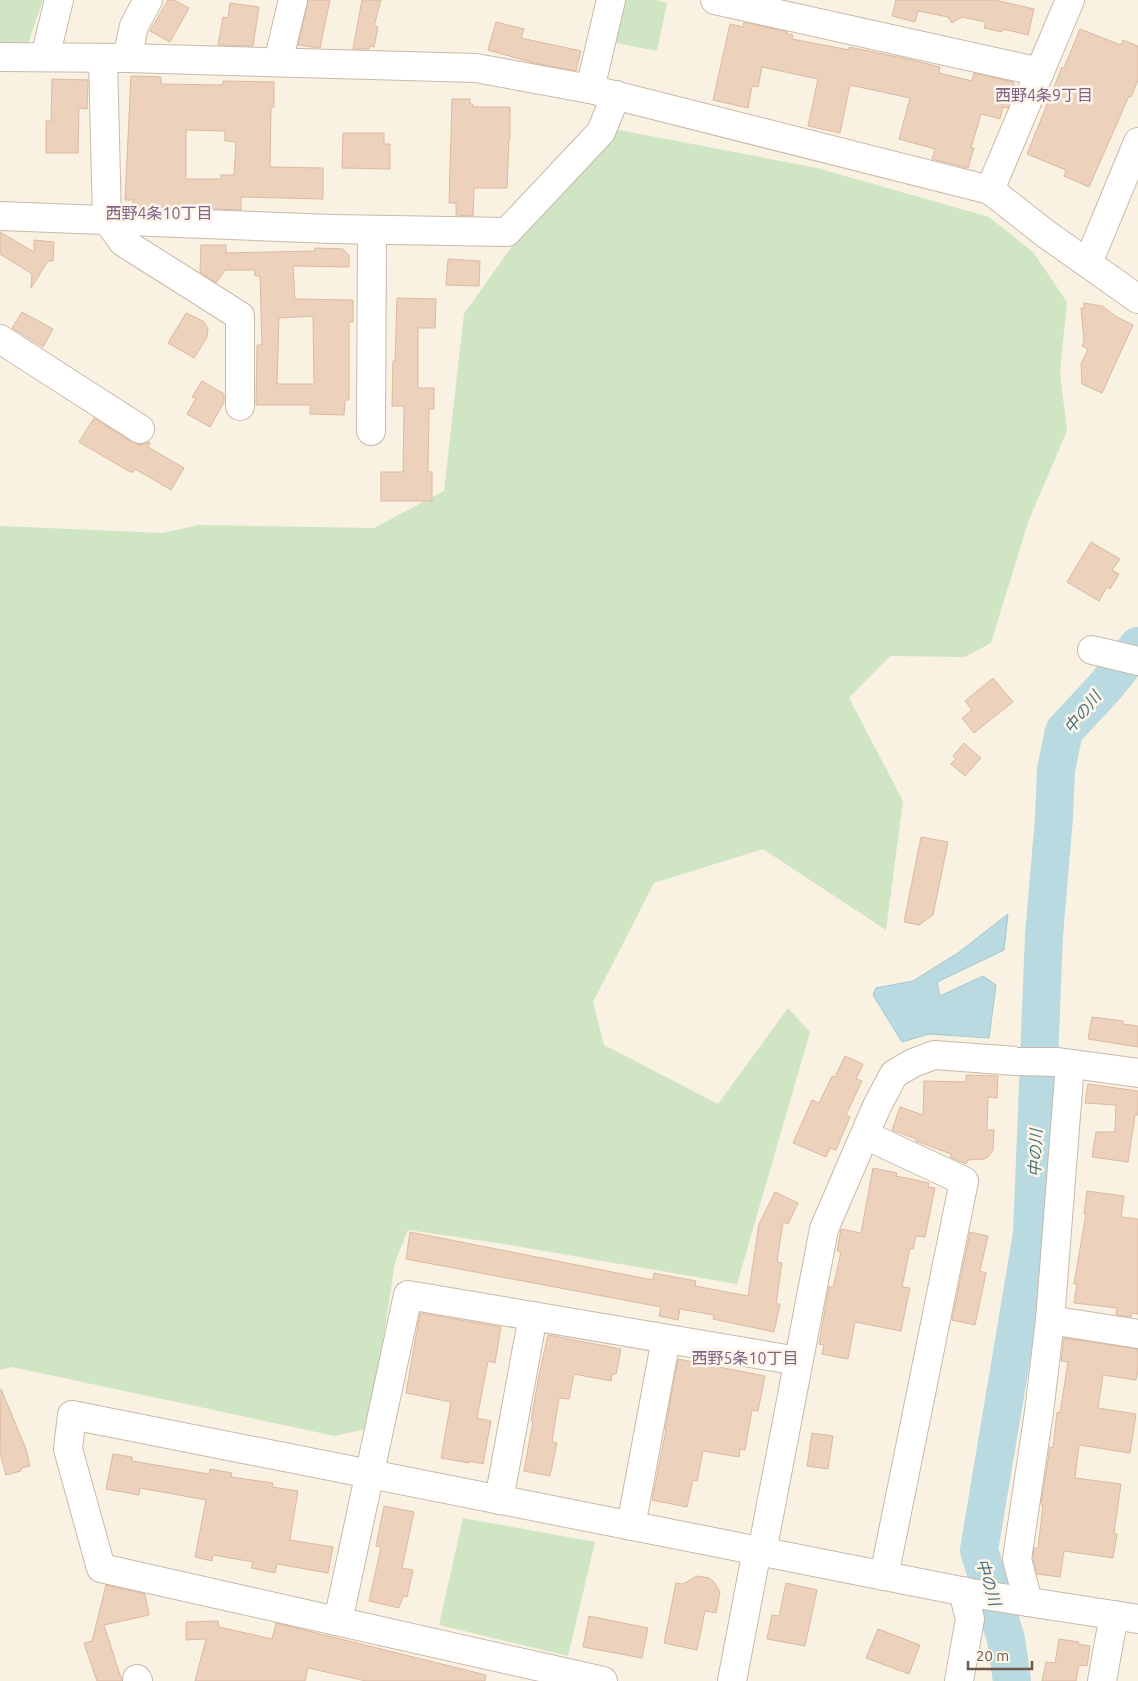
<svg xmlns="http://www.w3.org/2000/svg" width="1138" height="1681" font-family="Ubuntu,'Noto Sans JP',sans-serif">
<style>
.green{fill:#cfe5c3}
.water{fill:#b9dae1;stroke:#a0c8d1}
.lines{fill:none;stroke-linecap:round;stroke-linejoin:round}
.river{stroke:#b9dae1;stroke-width:38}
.building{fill:#ecd1bd;stroke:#ddb99f;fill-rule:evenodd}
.minor-casing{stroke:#c9b9aa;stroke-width:30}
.minor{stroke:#fff;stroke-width:28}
.labels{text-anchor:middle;stroke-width:5;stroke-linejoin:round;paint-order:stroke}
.neighbourhood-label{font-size:16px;fill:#7f638b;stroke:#fdf5e8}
.water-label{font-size:16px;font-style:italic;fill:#477480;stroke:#fdf5e8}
</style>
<rect width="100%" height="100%" fill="#f9f1e2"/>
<g class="green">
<path d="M 0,0 L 43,0 L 27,46 L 0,48 Z"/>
<path d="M 621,0 L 656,0 L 667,3 L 657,51 L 611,42 Z"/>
<path d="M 614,129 L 817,168 L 989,217 L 1033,252 L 1067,302 L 1060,372 L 1067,431 L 1028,522 L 991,643 L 965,657 L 890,656 L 849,698 L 903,801 L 886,930 L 763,849 L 654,883 L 593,1002 L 604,1045 L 718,1104 L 788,1008 L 810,1032 L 737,1284 L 504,1244 L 408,1230 L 395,1262 L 370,1428 L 335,1436 L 12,1367 L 0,1370 L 0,526 L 163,533 L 199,525 L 374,528 L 444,491 L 464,314 L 524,229 Z"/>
<path d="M 463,1518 L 595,1542 L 568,1656 L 439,1625 Z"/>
</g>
<path class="water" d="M 1008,914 L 1004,950 L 937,982 L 940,996 L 983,976 L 996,985 L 989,1038 L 929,1034 L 902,1042 L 873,995 L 876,988 L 913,981 L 958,953 Z"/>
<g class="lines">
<path class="river" d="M 1012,1681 L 1006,1639 L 979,1550 L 1032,1234 L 1044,935 L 1054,818 L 1056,770 L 1064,731 L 1105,687 L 1138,646"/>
</g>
<g class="building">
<path d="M 168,0 L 174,0 L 189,8 L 170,42 L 150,31 Z"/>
<path d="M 308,0 L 330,0 L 320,48 L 298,45 Z"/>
<path d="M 362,0 L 381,0 L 374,26 L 378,27 L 374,47 L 370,46 L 369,49 L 353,49 Z"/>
<path d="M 896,0 L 995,0 L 1034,9 L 1028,35 L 1003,29 L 1002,32 L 984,28 L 986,22 L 962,17 L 952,23 L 948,17 L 918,11 L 915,22 L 892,16 Z"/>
<path d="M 230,3 L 259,7 L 253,46 L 218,45 L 223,17 L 228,18 Z"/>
<path d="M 496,22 L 524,29 L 521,38 L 581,51 L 576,71 L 534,63 L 488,50 Z"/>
<path d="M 744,22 L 787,32 L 787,34 L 793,35 L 792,39 L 849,50 L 849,47 L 908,59 L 940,67 L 939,73 L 972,81 L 974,73 L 1013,82 L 1015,86 L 1008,108 L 1003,107 L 1000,119 L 981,114 L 971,148 L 974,148 L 968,168 L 932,159 L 935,149 L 899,139 L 910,98 L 850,85 L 840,133 L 808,126 L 818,79 L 762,67 L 758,87 L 752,86 L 748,108 L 713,100 L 730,24 L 743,27 Z"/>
<path d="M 1080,29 L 1121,45 L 1123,40 L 1138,46 L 1138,80 L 1131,97 L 1129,96 L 1089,187 L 1064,176 L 1066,170 L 1027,154 L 1062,67 L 1064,68 Z"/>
<path d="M 131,76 L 161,77 L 161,84 L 223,85 L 223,81 L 274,82 L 274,107 L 271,107 L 270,167 L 323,168 L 323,199 L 241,197 L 241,210 L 133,206 L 133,200 L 125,200 ZM 186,130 L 225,131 L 225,141 L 236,142 L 234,175 L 221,175 L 221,179 L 186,179 Z"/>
<path d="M 52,79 L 88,80 L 87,109 L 79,108 L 78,153 L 46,153 L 46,121 L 51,121 Z"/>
<path d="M 452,99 L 470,99 L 470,104 L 473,104 L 473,107 L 510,107 L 510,139 L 509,139 L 507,188 L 474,188 L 473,216 L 456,215 L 456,203 L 449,203 Z"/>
<path d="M 343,133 L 384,133 L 384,144 L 390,144 L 390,169 L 342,168 Z"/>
<path d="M 0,232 L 34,252 L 34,240 L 54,242 L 53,261 L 48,261 L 31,288 L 32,274 L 0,254 Z"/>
<path d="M 201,245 L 226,245 L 226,253 L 315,251 L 315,248 L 343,249 L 349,255 L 349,267 L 293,266 L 295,299 L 353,300 L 353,322 L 349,322 L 349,400 L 345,400 L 344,415 L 310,414 L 310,405 L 256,405 L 257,345 L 262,345 L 260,276 L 255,276 L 255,270 L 225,270 L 216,283 L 200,272 ZM 313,316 L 314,384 L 277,384 L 279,318 Z"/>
<path d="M 448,259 L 480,261 L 479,286 L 446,285 Z"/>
<path d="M 397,298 L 436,299 L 435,328 L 418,328 L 418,388 L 434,388 L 434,409 L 429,409 L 428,472 L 432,472 L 432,501 L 381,501 L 381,472 L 403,472 L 404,406 L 392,406 L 393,361 L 395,361 Z"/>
<path d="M 1084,303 L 1102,306 L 1117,317 L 1133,325 L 1102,393 L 1082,384 L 1081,364 L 1088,349 L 1082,346 L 1084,341 L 1081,308 L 1084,308 Z"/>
<path d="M 22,312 L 53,329 L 43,347 L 12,328 Z"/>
<path d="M 186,313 L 203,321 L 208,329 L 207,337 L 194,358 L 168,343 Z"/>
<path d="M 202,381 L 224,394 L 224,402 L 210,427 L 187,414 L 196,398 L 192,397 Z"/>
<path d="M 94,418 L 132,442 L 140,445 L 149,442 L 150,443 L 148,447 L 184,468 L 171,490 L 135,469 L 133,472 L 130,472 L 79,442 Z"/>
<path d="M 1091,542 L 1120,559 L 1112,570 L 1119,574 L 1110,589 L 1107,587 L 1099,601 L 1067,582 Z"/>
<path d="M 993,678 L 1013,702 L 974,733 L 962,718 L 972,710 L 965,701 Z"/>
<path d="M 964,743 L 981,758 L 965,776 L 951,764 L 956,758 L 953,756 Z"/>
<path d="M 921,837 L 948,842 L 933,915 L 919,925 L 904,922 Z"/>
<path d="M 1092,1017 L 1123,1021 L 1123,1024 L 1138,1026 L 1138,1047 L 1088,1039 Z"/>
<path d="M 845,1056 L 863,1064 L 856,1079 L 862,1081 L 846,1115 L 850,1117 L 836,1150 L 830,1148 L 826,1157 L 793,1143 L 812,1100 L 819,1103 L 832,1076 L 835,1077 Z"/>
<path d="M 966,1075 L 998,1076 L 997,1098 L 988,1097 L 987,1130 L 994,1130 L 993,1150 L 988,1157 L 984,1159 L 968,1160 L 966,1164 L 950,1157 L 951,1154 L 916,1141 L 916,1139 L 892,1130 L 900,1107 L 923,1115 L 924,1081 L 966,1082 Z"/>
<path d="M 1088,1084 L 1138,1091 L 1138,1115 L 1135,1115 L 1128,1162 L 1092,1157 L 1096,1132 L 1115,1132 L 1116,1105 L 1085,1103 Z"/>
<path d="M 873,1168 L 897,1173 L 896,1176 L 929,1183 L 928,1187 L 935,1188 L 925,1237 L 916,1236 L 913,1249 L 910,1248 L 902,1287 L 910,1288 L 901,1331 L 855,1322 L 848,1359 L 822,1354 L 824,1345 L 819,1344 L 829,1286 L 833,1288 L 841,1252 L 837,1251 L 841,1229 L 861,1233 Z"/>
<path d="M 1087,1191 L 1124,1196 L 1121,1217 L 1138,1219 L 1138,1314 L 1132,1313 L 1131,1317 L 1116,1315 L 1117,1308 L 1074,1303 L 1077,1284 L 1074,1284 L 1086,1214 L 1084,1214 Z"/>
<path d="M 775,1192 L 798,1203 L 788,1224 L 783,1222 L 777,1262 L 782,1263 L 776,1304 L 780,1304 L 774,1332 L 713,1319 L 714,1315 L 680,1309 L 678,1320 L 659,1316 L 661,1307 L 406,1259 L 410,1232 L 653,1280 L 654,1273 L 696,1281 L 695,1286 L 748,1296 L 759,1224 Z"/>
<path d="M 970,1232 L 988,1236 L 980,1271 L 986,1273 L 975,1325 L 952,1320 Z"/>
<path d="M 420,1313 L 501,1327 L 495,1363 L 488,1361 L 477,1418 L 491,1421 L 483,1464 L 469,1461 L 469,1463 L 441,1458 L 451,1402 L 406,1393 Z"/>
<path d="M 548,1335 L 621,1349 L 616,1374 L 612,1374 L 611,1381 L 574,1374 L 569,1399 L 559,1398 L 552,1442 L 557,1443 L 550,1476 L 524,1471 L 533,1421 L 531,1421 L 539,1375 Z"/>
<path d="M 1064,1338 L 1138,1349 L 1138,1369 L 1136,1380 L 1103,1375 L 1098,1408 L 1136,1414 L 1130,1453 L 1079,1445 L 1075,1478 L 1121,1484 L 1114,1533 L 1117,1534 L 1113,1558 L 1064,1551 L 1060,1577 L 1037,1574 L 1033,1558 L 1034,1548 L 1038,1548 L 1043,1505 L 1041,1504 L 1050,1447 L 1053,1448 L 1057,1412 L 1060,1413 L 1068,1362 L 1061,1361 Z"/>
<path d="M 678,1359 L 765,1376 L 758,1411 L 752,1410 L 745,1450 L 740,1449 L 739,1457 L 703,1451 L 697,1481 L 693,1480 L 687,1507 L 652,1500 L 666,1430 L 665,1430 Z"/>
<path d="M 1,1389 L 26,1449 L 30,1466 L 21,1468 L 21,1471 L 6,1475 L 0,1453 Z"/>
<path d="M 812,1433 L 833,1436 L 828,1469 L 807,1466 Z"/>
<path d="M 113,1454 L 132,1457 L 132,1461 L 209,1474 L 210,1469 L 232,1473 L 231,1477 L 273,1483 L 272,1487 L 298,1491 L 290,1540 L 333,1547 L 328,1573 L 277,1564 L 275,1573 L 251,1568 L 253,1562 L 213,1555 L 212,1561 L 195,1557 L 206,1500 L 140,1488 L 139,1495 L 106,1489 Z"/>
<path d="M 384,1506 L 414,1512 L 402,1568 L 413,1570 L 407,1597 L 403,1596 L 399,1608 L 369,1601 L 381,1547 L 376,1546 Z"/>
<path d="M 697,1576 L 709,1578 L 714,1582 L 720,1592 L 716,1613 L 705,1611 L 697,1650 L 664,1643 L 676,1583 L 683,1584 Z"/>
<path d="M 786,1583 L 817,1590 L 805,1646 L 767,1639 L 772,1615 L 779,1616 Z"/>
<path d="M 106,1585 L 145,1594 L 149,1615 L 104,1625 L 122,1681 L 97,1681 L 84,1643 L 92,1641 Z"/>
<path d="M 589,1616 L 648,1628 L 642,1658 L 583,1647 Z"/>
<path d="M 218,1621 L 219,1627 L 272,1639 L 276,1623 L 486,1675 L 485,1681 L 366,1681 L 308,1668 L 305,1681 L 195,1681 L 206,1639 L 186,1640 L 186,1622 Z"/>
<path d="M 878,1629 L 920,1645 L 909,1674 L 866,1658 Z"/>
<path d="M 1059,1639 L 1079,1642 L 1078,1644 L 1090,1646 L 1087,1666 L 1079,1665 L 1076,1681 L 1042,1681 L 1046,1662 L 1055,1663 Z"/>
</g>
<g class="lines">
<g class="minor-casing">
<g id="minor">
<path d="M 715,0 L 1040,72"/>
<path d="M 0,57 L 127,58 L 476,68 L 590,89 L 990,190 L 1046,234 L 1138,299"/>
<path d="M 45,57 L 59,0"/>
<path d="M 103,58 L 107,220 L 123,242 L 240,316 L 240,406"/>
<path d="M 127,58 L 134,26 L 148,0"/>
<path d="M 278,62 L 293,0"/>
<path d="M 590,89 L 611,0"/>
<path d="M 990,190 L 1070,0"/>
<path d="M 0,216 L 332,229 L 507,232 L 601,132 L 616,95"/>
<path d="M 1088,263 L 1138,142"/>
<path d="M 0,339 L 140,429"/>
<path d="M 371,431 L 372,230"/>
<path d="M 1092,650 L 1138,661"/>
<path d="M 865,1135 L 964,1181 L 884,1576"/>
<path d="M 1050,1320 L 1138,1334"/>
<path d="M 499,1500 L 533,1316"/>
<path d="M 631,1526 L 666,1339"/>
<path d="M 762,1552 L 824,1229 L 877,1106 L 894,1074 L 913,1063 L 934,1055 L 1016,1061 L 1058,1062 L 1138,1073"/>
<path d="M 1028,1602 L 1017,1559 L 1039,1412 L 1050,1320 L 1070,1064"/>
<path d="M 338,1621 L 408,1295 L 798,1361"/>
<path d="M 137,1679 L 138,1681"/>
<path d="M 603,1681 L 101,1568 L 68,1449 L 72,1415 L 971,1593 L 1138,1619"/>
<path d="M 732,1681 L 757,1550"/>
<path d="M 959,1681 L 970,1619 L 963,1591"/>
<path d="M 1102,1681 L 1114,1615"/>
</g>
</g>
<use href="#minor" class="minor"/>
</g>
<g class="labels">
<g class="neighbourhood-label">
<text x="1044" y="101">西野4条9丁目</text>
<text x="159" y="219">西野4条10丁目</text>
<text x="745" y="1364">西野5条10丁目</text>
</g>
<g class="water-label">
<text transform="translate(1082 712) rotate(-51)" y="6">中の川</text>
<text transform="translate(1035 1153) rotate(-88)" y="6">中の川</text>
<text transform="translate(989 1582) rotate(73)" y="6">中の川</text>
</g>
</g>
<path d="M968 1661v8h64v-8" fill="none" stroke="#6f594b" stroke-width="2.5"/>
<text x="976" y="1661" font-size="15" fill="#6f594b" stroke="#fdf5e8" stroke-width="4" paint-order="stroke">20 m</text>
</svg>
